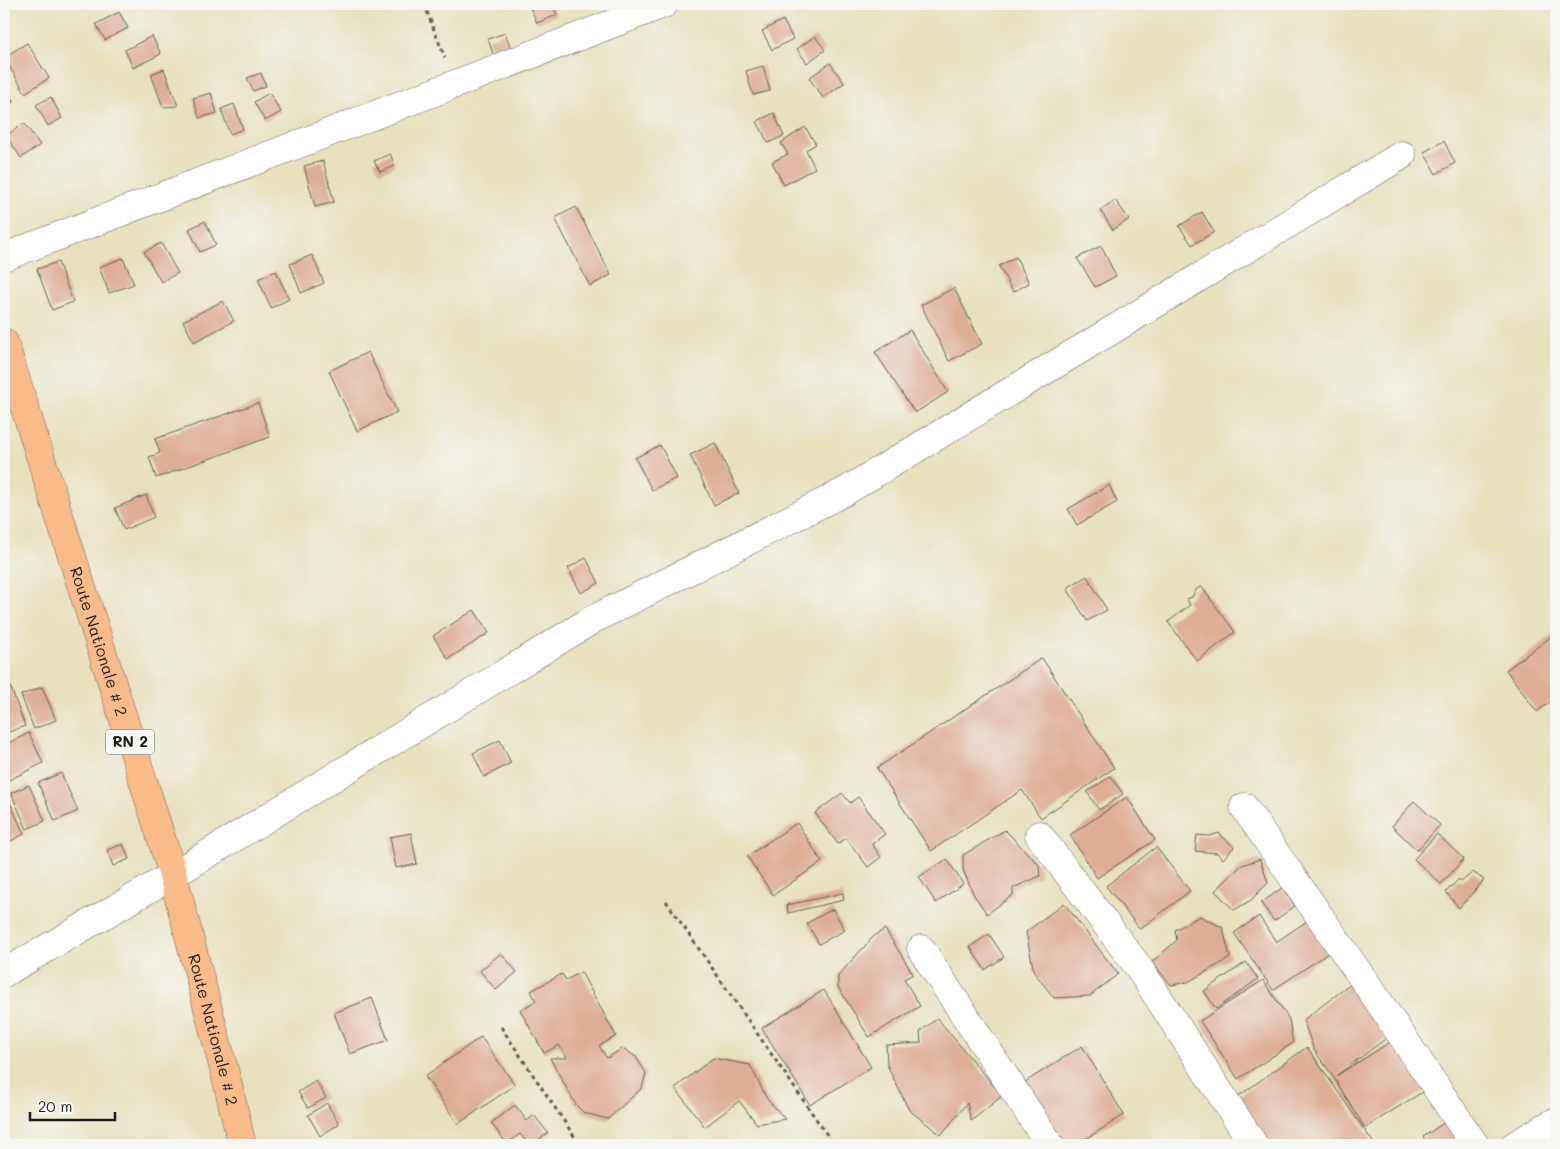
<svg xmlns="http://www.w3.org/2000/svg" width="1560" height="1149" font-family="Mali,sans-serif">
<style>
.building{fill:#ddad95}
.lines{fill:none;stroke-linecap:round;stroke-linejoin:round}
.minor-casing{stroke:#636155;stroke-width:29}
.major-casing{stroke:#636155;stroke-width:29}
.path{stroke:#636155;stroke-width:3;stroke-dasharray:4 4;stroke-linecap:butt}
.minor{stroke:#fff;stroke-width:28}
.major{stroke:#fabb8b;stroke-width:28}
.labels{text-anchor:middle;stroke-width:4;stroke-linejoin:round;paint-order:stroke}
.shield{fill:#f6f6f2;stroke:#5d5d5c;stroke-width:1}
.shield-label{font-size:15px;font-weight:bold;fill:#1c1c1c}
.street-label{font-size:16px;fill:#1c1c1c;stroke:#f6f6f2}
</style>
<rect width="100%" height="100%" fill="#f6f6f2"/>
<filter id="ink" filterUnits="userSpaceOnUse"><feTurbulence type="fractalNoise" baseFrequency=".02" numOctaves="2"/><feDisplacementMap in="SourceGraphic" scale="10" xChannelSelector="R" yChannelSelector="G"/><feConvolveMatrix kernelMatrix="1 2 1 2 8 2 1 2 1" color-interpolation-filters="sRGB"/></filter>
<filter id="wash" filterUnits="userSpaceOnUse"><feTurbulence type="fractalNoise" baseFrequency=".0096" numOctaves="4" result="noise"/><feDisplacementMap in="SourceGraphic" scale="20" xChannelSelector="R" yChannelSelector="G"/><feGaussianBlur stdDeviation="1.12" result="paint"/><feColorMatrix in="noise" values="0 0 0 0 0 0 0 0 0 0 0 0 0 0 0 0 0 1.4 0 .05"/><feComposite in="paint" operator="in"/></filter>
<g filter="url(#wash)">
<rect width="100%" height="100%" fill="#e7e1be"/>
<g id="blocks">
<g class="building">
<path d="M 537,4 L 552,4 L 557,15 L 537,23 L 530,7 Z"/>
<path d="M 119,12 L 128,28 L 105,40 L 96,24 Z"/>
<path d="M 783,20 L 793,39 L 772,50 L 762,31 Z"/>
<path d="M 505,33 L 513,54 L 495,60 L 488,39 Z"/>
<path d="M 152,36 L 161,54 L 133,68 L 125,50 Z"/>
<path d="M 815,36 L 825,50 L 807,63 L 797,49 Z"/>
<path d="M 27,43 L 49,78 L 25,93 L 4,57 Z"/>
<path d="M 830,63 L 844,83 L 823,98 L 809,78 Z"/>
<path d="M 763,66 L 770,91 L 753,95 L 746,71 Z"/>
<path d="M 164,69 L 178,106 L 163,107 L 151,74 Z"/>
<path d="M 261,73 L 266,86 L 253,91 L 247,78 Z"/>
<path d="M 6,88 L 13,102 L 4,107 L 4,89 Z"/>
<path d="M 211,93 L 217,113 L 199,118 L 193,98 Z"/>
<path d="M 269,93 L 281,112 L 265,121 L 254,102 Z"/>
<path d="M 51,97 L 62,118 L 48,126 L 36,105 Z"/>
<path d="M 234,104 L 243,129 L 230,134 L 221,109 Z"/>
<path d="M 774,113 L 784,136 L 768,143 L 757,121 Z"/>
<path d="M 24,123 L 40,145 L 21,158 L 6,136 Z"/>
<path d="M 805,127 L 816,144 L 806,150 L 815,168 L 784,185 L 772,162 L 788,154 L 781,143 Z"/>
<path d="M 1444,141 L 1455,163 L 1436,174 L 1424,152 Z"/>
<path d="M 390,154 L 395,166 L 380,172 L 374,161 Z"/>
<path d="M 323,161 L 334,202 L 315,207 L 304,166 Z"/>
<path d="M 1115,200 L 1129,219 L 1113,230 L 1100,210 Z"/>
<path d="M 576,207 L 611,275 L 590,286 L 555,218 Z"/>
<path d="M 1202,212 L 1214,232 L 1192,245 L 1179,226 Z"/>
<path d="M 205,221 L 216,245 L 200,252 L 189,229 Z"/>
<path d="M 161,243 L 178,273 L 161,282 L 144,252 Z"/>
<path d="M 1101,246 L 1116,276 L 1095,287 L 1077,258 Z"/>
<path d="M 312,255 L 324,283 L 301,293 L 290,264 Z"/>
<path d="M 1016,257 L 1029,283 L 1013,292 L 999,266 Z"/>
<path d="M 123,258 L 134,284 L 109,293 L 99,267 Z"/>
<path d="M 58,262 L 73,302 L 52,310 L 37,269 Z"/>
<path d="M 276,271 L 289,299 L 271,308 L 258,279 Z"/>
<path d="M 954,288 L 982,344 L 949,361 L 921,305 Z"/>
<path d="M 223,301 L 234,321 L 194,342 L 183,321 Z"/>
<path d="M 910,330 L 948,392 L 915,413 L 875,352 Z"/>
<path d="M 368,352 L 397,412 L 357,431 L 329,371 Z"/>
<path d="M 258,403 L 270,437 L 156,478 L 149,457 L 160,453 L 155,439 Z"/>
<path d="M 715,443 L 739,493 L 714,505 L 690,455 Z"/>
<path d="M 660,445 L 677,478 L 652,490 L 635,458 Z"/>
<path d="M 1109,485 L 1117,502 L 1077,525 L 1068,509 Z"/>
<path d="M 146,495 L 154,517 L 124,530 L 115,508 Z"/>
<path d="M 586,558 L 599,583 L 581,593 L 568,568 Z"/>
<path d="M 1087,576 L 1107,610 L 1087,621 L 1067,588 Z"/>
<path d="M 1201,586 L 1235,632 L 1197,661 L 1168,622 L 1190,605 L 1187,599 L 1192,597 L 1195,591 Z"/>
<path d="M 474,610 L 489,633 L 448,659 L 433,636 Z"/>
<path d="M 1556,633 L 1556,697 L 1537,712 L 1506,670 Z"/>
<path d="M 1042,658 L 1114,768 L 1041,818 L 1022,790 L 931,851 L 877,768 Z"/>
<path d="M 9,683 L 25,726 L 6,733 L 4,727 L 4,685 Z"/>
<path d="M 42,687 L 56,720 L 34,729 L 21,695 Z"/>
<path d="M 29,733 L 43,763 L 5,782 L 4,745 Z"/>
<path d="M 500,740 L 511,763 L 484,777 L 473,753 Z"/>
<path d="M 61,773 L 78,811 L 55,821 L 38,783 Z"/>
<path d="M 1111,776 L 1123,794 L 1099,810 L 1087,792 Z"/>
<path d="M 29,785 L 45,821 L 27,829 L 11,793 Z"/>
<path d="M 842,793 L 850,803 L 858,797 L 885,834 L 872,844 L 881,857 L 868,867 L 846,838 L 838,844 L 815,813 Z"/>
<path d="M 6,794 L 24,834 L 7,843 L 4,836 L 4,796 Z"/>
<path d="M 1127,797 L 1155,840 L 1097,878 L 1070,835 Z"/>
<path d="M 1414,801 L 1440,825 L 1417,850 L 1392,826 Z"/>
<path d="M 797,823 L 822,862 L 773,895 L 747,856 Z"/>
<path d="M 1005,830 L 1039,865 L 1040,876 L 1013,888 L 1013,895 L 987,914 L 974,895 L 963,870 L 963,855 Z"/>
<path d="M 411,833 L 417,864 L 396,868 L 390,837 Z"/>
<path d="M 1219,833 L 1234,847 L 1223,859 L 1217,853 L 1195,851 L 1197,835 L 1210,836 Z"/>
<path d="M 1437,834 L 1464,859 L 1441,884 L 1414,859 Z"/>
<path d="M 123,844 L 129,859 L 113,866 L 107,850 Z"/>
<path d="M 1156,847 L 1190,891 L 1140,929 L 1106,886 Z"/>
<path d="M 947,859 L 963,884 L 936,903 L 919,877 Z"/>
<path d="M 1260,859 L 1268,883 L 1251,900 L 1234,910 L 1215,891 L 1242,865 Z"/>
<path d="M 1473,872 L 1484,880 L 1459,908 L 1446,892 L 1459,879 L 1461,882 Z"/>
<path d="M 1282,888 L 1295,906 L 1274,921 L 1261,903 Z"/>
<path d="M 843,893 L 844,900 L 788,913 L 787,905 Z"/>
<path d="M 1064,903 L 1118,974 L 1090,996 L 1054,998 L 1034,972 L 1026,932 Z"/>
<path d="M 833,909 L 845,930 L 819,944 L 807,923 Z"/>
<path d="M 1200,916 L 1223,928 L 1230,958 L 1188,982 L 1171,985 L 1152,962 L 1177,940 L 1175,930 Z"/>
<path d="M 1259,916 L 1276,942 L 1310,919 L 1331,951 L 1273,990 L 1234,933 Z"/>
<path d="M 885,929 L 913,974 L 904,979 L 920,1006 L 869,1037 L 838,987 L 838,976 L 873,937 Z"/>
<path d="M 989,934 L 1004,957 L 985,970 L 970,947 Z"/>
<path d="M 501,953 L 517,972 L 496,990 L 480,971 Z"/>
<path d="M 1246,962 L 1258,979 L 1216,1009 L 1204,991 Z"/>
<path d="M 581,972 L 616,1036 L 599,1046 L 607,1058 L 623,1048 L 636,1057 L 646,1073 L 642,1088 L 608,1119 L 584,1113 L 576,1105 L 550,1058 L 567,1058 L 559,1045 L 544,1053 L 520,1010 L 536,1001 L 531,991 L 562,974 L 566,980 Z"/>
<path d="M 1263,980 L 1289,1019 L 1293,1043 L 1238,1079 L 1200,1021 Z"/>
<path d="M 1355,981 L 1393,1033 L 1336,1076 L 1397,1038 L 1427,1089 L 1365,1128 L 1334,1078 L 1314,1050 L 1303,1020 Z"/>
<path d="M 824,990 L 871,1067 L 810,1105 L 762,1028 Z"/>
<path d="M 372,998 L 388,1040 L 350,1054 L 334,1013 Z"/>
<path d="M 937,1018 L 1002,1096 L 971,1121 L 967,1103 L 941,1135 L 909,1110 L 887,1065 L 886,1045 L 921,1043 L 920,1032 Z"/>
<path d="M 481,1037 L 515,1085 L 458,1124 L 425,1076 Z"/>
<path d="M 1082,1046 L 1124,1115 L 1076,1145 L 1064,1145 L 1025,1082 Z"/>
<path d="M 1307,1047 L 1375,1145 L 1269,1145 L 1236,1098 Z"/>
<path d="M 713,1058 L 750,1065 L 767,1099 L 785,1119 L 757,1124 L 739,1101 L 705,1127 L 675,1088 Z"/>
<path d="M 316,1081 L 326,1098 L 308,1108 L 298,1092 Z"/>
<path d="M 327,1103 L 339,1124 L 320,1136 L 308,1115 Z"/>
<path d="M 515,1105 L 527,1121 L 534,1115 L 548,1133 L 532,1145 L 529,1145 L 520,1134 L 507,1144 L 491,1123 Z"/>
<path d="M 1445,1122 L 1460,1145 L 1429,1145 L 1423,1137 Z"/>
</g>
</g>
</g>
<g filter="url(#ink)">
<use href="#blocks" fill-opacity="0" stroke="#636155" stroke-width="1"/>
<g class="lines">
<g class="minor-casing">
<g id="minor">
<path d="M 4,257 L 664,4"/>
<path d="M 1244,807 L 1379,1002 L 1475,1145"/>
<path d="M 1039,835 L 1139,968 L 1254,1145"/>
<path d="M 921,949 L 1050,1145"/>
<path d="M 4,973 L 173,875 L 592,620 L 844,492 L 1402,155"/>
<path d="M 1515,1145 L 1556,1121"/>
</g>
</g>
<g class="major-casing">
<g id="major">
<path id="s1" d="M 4,342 L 173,875 L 228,1085 L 242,1145"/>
</g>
</g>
<g class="path">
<path d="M 424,4 L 445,58"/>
<path d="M 666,901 L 834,1145"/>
<path d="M 501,1027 L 580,1145"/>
</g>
<use href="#minor" class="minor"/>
<use href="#major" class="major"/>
</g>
</g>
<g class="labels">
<rect class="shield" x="106" y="729.5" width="48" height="25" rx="4"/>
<g class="shield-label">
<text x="130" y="747">RN 2</text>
</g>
<g class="street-label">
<text dy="6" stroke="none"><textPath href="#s1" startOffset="314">Route Nationale # 2</textPath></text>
<text dy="6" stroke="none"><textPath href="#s1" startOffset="719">Route Nationale # 2</textPath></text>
</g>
</g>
<rect width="1560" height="1149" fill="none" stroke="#f6f6f2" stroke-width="20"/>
<path d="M30 1112v8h85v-8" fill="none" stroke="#1c1c1c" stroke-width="2.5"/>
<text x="38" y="1112" font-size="15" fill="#1c1c1c" stroke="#f6f6f2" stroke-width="4" paint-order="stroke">20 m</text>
</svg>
